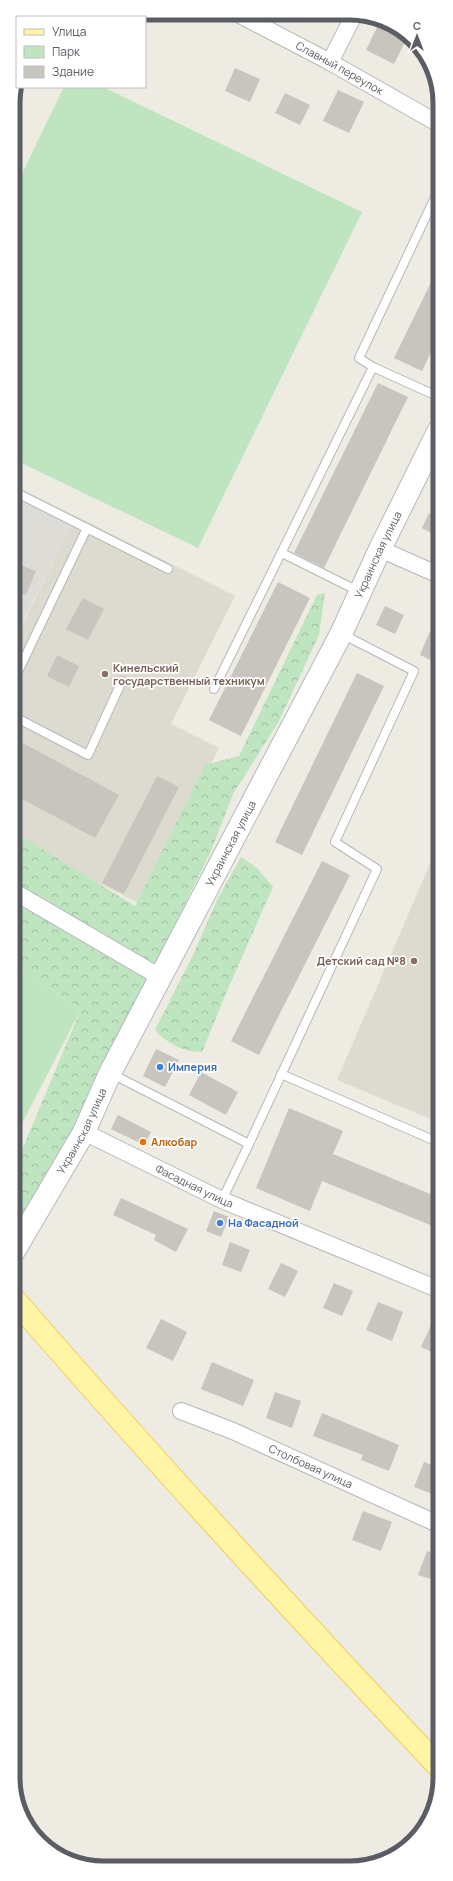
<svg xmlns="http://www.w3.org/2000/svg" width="453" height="1881" font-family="Manrope,sans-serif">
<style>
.industrial{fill:#dedcd6}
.education{fill:#dddad0}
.green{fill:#bee5c0}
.forest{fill:url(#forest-crowns)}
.building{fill:#c8c5bf}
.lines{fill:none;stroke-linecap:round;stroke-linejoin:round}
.lane-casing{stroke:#b4b7bc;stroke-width:10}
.street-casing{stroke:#b4b7bc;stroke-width:18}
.secondary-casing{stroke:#b5b8be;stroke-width:24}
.primary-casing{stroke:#f1cd57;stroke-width:24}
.lane{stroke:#fff;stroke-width:8}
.street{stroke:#fff;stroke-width:16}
.secondary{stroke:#fff;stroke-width:22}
.primary{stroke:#fff5a5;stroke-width:22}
.education-dot{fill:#8d6e63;stroke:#fff;stroke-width:1.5}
.shop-dot{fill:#3f7fe0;stroke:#fff;stroke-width:1.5}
.food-dot{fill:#e8710a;stroke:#fff;stroke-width:1.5}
.labels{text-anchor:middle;stroke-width:3.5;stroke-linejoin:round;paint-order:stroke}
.street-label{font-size:11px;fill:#5a5d63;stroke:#fff}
.education-label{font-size:11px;font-weight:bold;fill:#785e54;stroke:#fff;text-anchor:start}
.shop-label{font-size:11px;font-weight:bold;fill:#366cbe;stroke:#fff;text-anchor:start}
.food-label{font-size:11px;font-weight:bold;fill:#c56008;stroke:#fff;text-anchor:start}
.rim{fill:none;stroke:#5a5d63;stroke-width:5}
</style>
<defs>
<pattern id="forest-crowns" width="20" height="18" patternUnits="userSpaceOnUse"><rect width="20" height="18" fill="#bee5c0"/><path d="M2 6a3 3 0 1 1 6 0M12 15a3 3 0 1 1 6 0" fill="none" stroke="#9dbda0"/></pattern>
</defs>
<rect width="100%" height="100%" fill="#edebe2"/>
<path class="industrial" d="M 13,485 L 76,516 L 22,623 L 13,618 Z"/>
<g class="education">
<path d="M 76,516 L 235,596 L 171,724 L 219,748 L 141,904 L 13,841 L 13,618 L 23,623 Z"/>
<path d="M 439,843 L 440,1123 L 337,1080 Z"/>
</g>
<g class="green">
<path d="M 64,87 L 103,87 L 362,212 L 198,548 L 13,459 L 13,192 Z"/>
<path d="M 13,965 L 81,1009 L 14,1139 Z"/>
</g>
<g class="forest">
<path d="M 325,593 L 319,635 L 279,721 L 233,794 L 211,851 L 19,1241 L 14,1230 L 14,1163 L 25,1143 L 81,1009 L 13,965 L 13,831 L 135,906 L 205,765 L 239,756 L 317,595 Z"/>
<path d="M 241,857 L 257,868 L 273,887 L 227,991 L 202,1052 C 184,1052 167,1044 155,1030 L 194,953 L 217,900 Z"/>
</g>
<g class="building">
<path d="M 380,21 L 408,36 L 394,64 L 366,50 Z"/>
<path d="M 235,68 L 260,79 L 250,102 L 225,91 Z"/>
<path d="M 338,90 L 364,102 L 349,133 L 323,121 Z"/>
<path d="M 285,93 L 310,105 L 300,125 L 275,113 Z"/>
<path d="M 439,266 L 439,336 L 422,371 L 394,358 Z"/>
<path d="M 378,383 L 408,397 L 324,568 L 294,553 Z"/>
<path d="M 429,513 L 439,518 L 439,537 L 422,528 Z"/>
<path d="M 13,562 L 36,571 L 26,595 L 13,589 Z"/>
<path d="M 278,582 L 310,598 L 241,736 L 209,720 Z"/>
<path d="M 83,598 L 104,609 L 88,640 L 66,629 Z"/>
<path d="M 385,606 L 404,615 L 395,634 L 376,625 Z"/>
<path d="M 430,631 L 439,636 L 439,664 L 420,655 Z"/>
<path d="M 57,655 L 79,666 L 69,687 L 47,676 Z"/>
<path d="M 357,673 L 384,686 L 302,855 L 275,842 Z"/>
<path d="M 21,742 L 119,795 L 95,838 L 13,794 L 13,756 Z"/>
<path d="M 157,776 L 179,787 L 124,894 L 102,883 Z"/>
<path d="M 322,861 L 350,875 L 259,1055 L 231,1041 Z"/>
<path d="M 156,1049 L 179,1060 L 165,1087 L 143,1076 Z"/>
<path d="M 201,1072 L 238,1092 L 226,1115 L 189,1095 Z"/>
<path d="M 289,1108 L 343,1131 L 333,1154 L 440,1198 L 440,1229 L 322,1181 L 310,1211 L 256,1188 Z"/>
<path d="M 118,1115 L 151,1132 L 144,1145 L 111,1129 Z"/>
<path d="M 121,1198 L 188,1229 L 176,1252 L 154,1240 L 156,1235 L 113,1215 Z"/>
<path d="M 214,1211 L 229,1217 L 221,1237 L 206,1231 Z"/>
<path d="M 230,1242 L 250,1250 L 241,1272 L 222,1265 Z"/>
<path d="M 281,1263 L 298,1271 L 285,1297 L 268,1289 Z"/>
<path d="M 334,1283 L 353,1291 L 342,1316 L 323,1308 Z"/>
<path d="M 378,1302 L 403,1312 L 392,1341 L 366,1330 Z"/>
<path d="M 440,1305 L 440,1356 L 421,1347 Z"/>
<path d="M 161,1319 L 187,1332 L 173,1361 L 146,1348 Z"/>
<path d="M 212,1362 L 254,1380 L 243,1406 L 201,1389 Z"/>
<path d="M 275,1392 L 301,1401 L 292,1428 L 266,1418 Z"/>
<path d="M 322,1413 L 399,1445 L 389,1471 L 361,1460 L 363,1455 L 313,1436 Z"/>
<path d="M 424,1462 L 440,1468 L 440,1497 L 414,1487 Z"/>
<path d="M 363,1511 L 392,1522 L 381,1551 L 352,1540 Z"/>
<path d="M 427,1551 L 440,1556 L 440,1582 L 418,1575 Z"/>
</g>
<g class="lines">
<g class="lane-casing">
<g id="lane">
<path d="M 102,17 L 104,13"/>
<path d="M 373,367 L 439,397"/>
<path d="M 13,491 L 168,569"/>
<path d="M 282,553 L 360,592"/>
<path d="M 13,682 L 87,528"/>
<path d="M 214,689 L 373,367 L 359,358 L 439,189"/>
<path d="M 13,716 L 88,755 L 122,681"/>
<path d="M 110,1073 L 249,1144 L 222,1200"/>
<path d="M 281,1074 L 440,1143"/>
<path d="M 249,1144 L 377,869 L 335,842 L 414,671 L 342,634"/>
</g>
</g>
<g class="street-casing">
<g id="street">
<path id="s1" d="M 238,14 L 330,62 L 439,124"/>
<path d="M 330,62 L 354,15"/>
<path d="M 380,549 L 439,575"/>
<path d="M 13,891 L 160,977"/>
<path id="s2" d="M 84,1132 L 222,1200 L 440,1290"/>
<path id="s3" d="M 181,1411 L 233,1431 L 440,1525"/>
</g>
</g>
<g class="secondary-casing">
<g id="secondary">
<path id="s4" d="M 14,1251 L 84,1132 L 110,1073 L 341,634 L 380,549 L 439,430"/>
</g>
</g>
<g class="primary-casing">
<path id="primary" d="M 14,1299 C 152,1458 295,1614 440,1768"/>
</g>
<use href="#lane" class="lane"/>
<use href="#street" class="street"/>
<use href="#secondary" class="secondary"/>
<use href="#primary" class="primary"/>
</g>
<g class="education-dot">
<circle cx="105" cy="674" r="4"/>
<circle cx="414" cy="961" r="4"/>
</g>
<g class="shop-dot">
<circle cx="160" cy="1067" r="4"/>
<circle cx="220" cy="1223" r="4"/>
</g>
<circle class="food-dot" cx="143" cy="1142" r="4"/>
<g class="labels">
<g class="street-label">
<text dy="4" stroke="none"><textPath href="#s1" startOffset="115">Славный переулок</textPath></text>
<text dy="4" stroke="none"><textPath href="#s4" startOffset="786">Украинская улица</textPath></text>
<text dy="4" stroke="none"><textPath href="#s4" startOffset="462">Украинская улица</textPath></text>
<text dy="4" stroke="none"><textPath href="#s4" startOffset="138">Украинская улица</textPath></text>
<text dy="4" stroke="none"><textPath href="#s2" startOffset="123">Фасадная улица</textPath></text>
<text dy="4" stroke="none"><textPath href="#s3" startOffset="141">Столбовая улица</textPath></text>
</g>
<g class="education-label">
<text x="113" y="672">Кинельский<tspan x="113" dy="13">государственный техникум</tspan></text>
<text x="406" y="965" text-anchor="end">Детский сад №8</text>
</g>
<g class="shop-label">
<text x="168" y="1071">Империя</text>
<text x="228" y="1227">На Фасадной</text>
</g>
<g class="food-label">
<text x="151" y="1146">Алкобар</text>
</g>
</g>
<path d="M0 0H453V1881H0ZM103 20H350A83 83 0 0 1 433 103V1778A83 83 0 0 1 350 1861H103A83 83 0 0 1 20 1778V103A83 83 0 0 1 103 20Z" fill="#fff" fill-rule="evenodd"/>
<path class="rim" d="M103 20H350A83 83 0 0 1 433 103V1778A83 83 0 0 1 350 1861H103A83 83 0 0 1 20 1778V103A83 83 0 0 1 103 20Z"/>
<rect x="16" y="16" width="130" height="72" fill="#ffffff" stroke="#bdbec1"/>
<rect x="24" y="29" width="20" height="6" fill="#fff5a5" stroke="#bdbec1"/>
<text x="52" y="36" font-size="12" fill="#5a5d63">Улица</text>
<rect x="24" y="46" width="20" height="12" fill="#bee5c0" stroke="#bdbec1"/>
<text x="52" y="56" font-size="12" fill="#5a5d63">Парк</text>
<rect x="24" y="66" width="20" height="12" fill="#c8c5bf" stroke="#bdbec1"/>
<text x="52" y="76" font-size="12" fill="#5a5d63">Здание</text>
<g transform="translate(417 36)" stroke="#ffffff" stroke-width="3" paint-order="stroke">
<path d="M0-3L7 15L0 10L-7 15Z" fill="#5a5d63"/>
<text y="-6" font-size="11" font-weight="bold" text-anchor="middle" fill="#5a5d63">С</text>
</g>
</svg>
